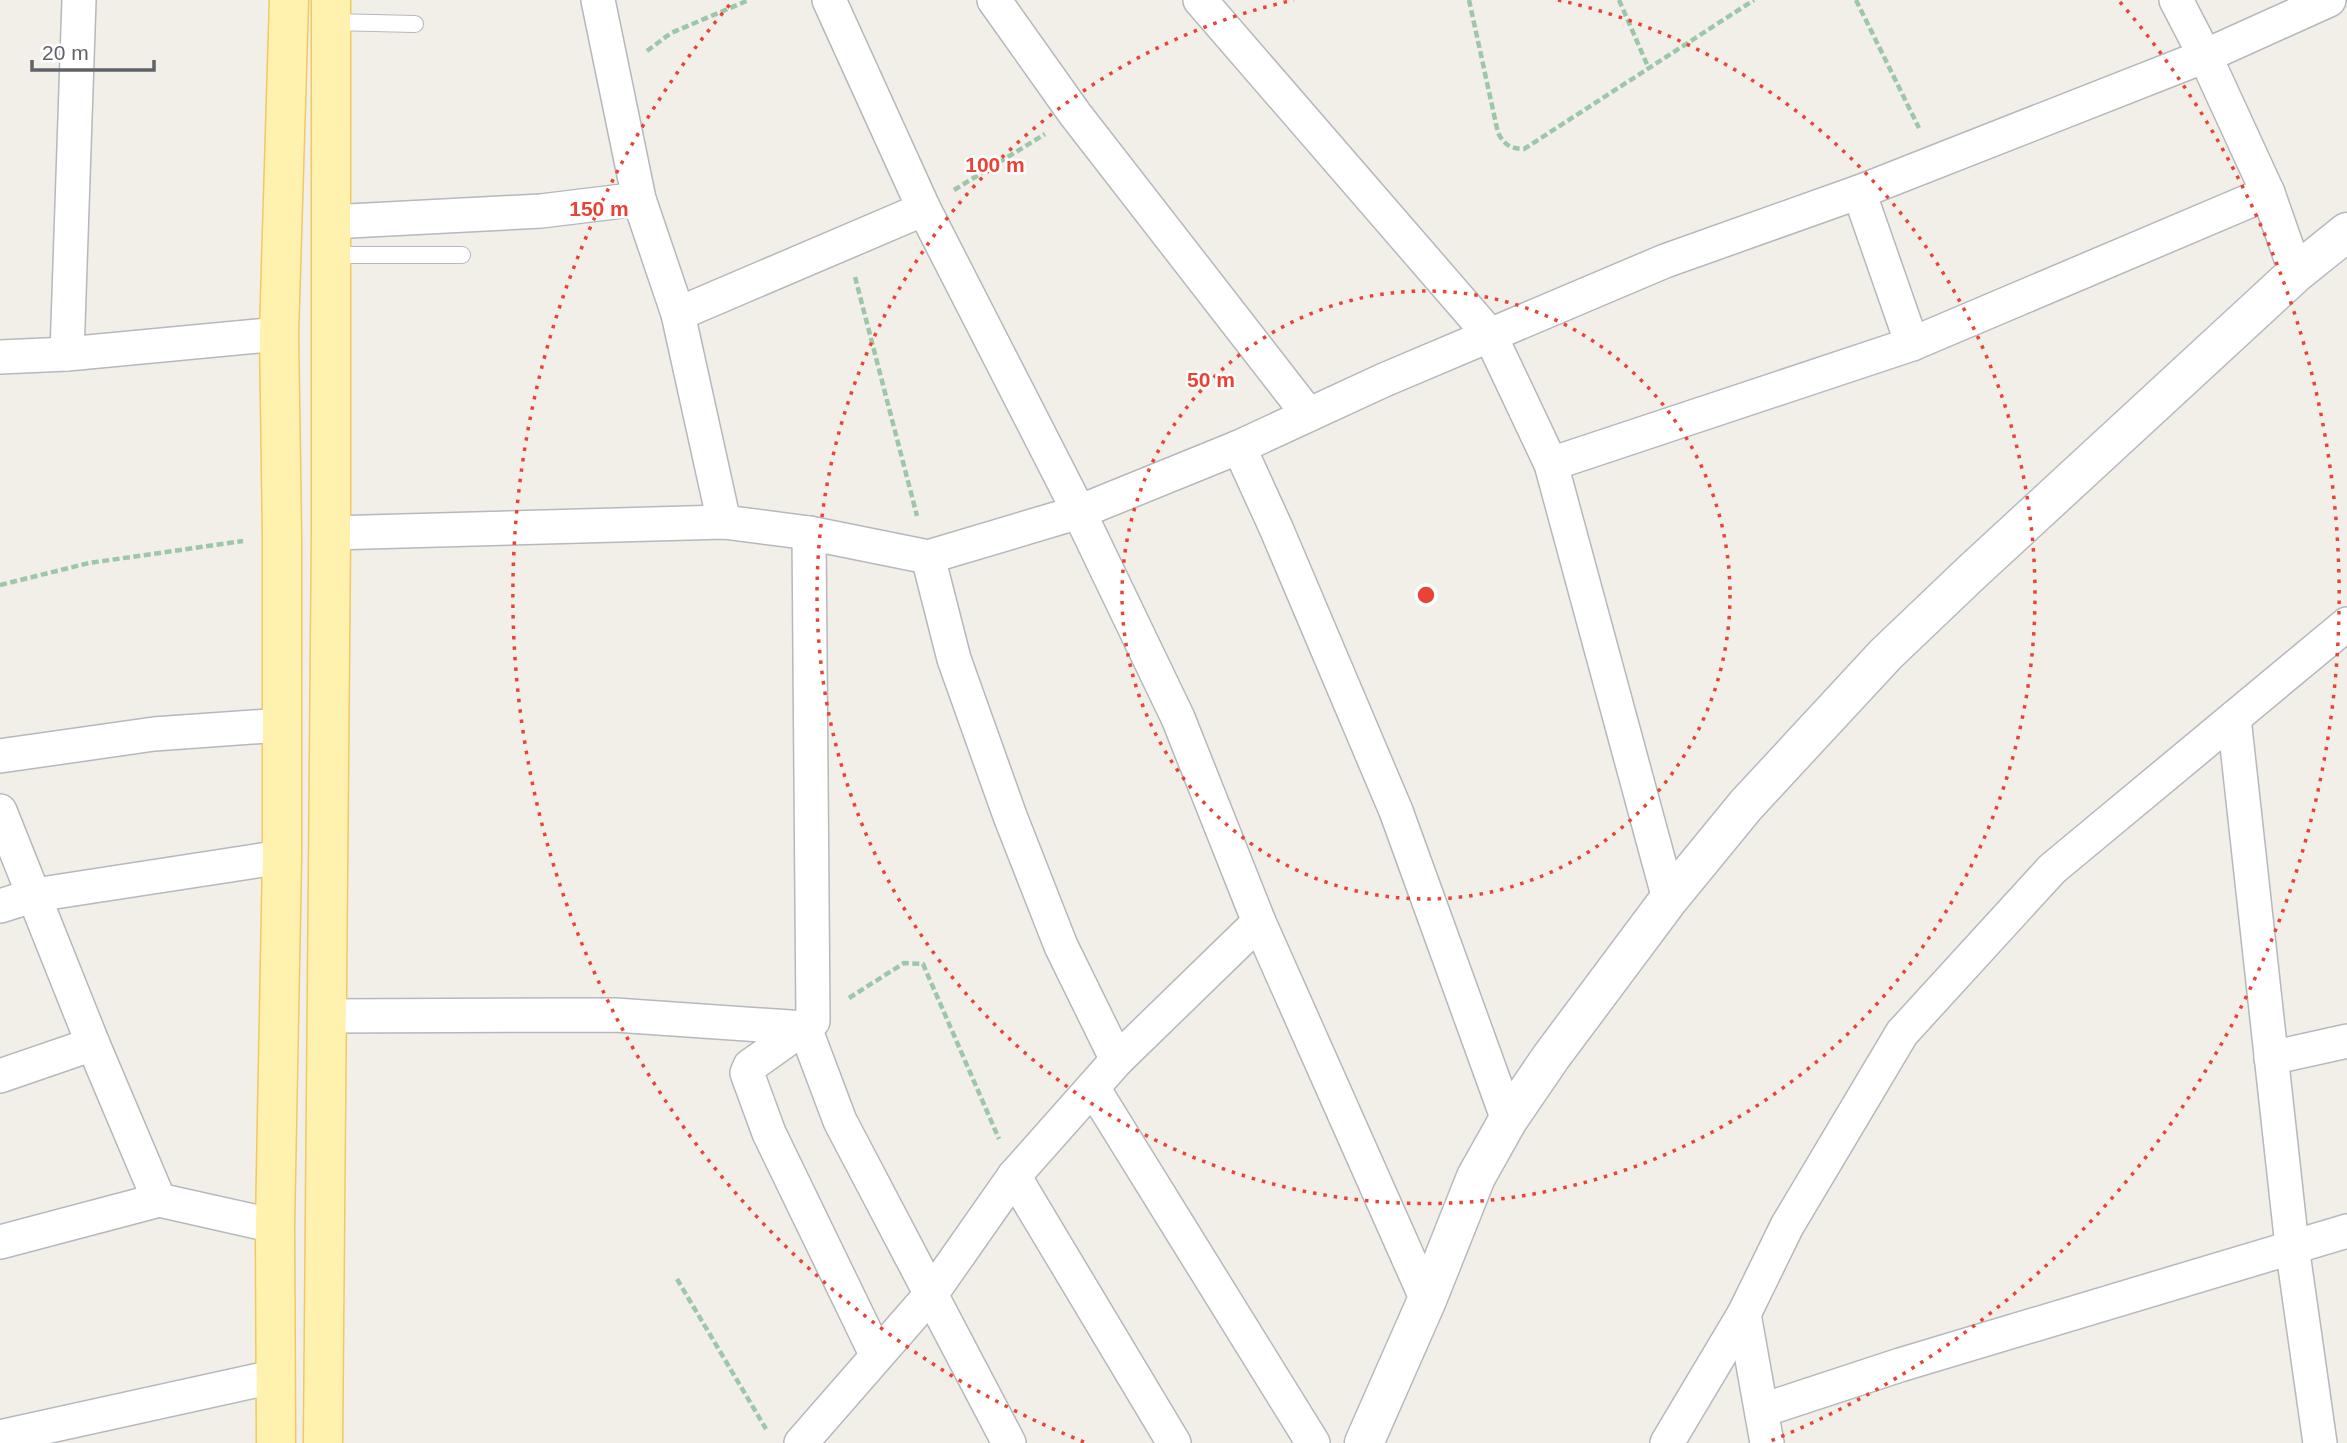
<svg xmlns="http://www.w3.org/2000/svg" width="2347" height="1443" font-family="Helvetica,sans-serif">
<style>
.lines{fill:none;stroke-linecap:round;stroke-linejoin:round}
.lane-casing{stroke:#b5b8bc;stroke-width:18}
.street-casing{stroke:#b5b8bc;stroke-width:36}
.secondary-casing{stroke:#b6babf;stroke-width:41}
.primary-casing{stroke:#f2c960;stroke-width:41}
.path{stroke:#9cc7a9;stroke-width:4.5;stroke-dasharray:7 3.5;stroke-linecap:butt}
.lane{stroke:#fff;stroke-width:16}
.street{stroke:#fff;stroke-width:33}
.secondary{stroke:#fff;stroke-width:38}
.primary{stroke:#fff2af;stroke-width:38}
.ring{fill:none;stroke:#ea4335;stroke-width:3.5;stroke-dasharray:3.5 7}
.centre{fill:#ea4335;stroke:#fff;stroke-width:3.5}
.ring-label{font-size:21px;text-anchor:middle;font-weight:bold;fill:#ea4335;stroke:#fff;stroke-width:5;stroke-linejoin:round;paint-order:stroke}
</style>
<rect width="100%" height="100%" fill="#f1efe8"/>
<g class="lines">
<g class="lane-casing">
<g id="lane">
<path d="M 331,22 L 415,24"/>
<path d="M 330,255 L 462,255"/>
</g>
</g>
<g class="street-casing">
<g id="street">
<path d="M 598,0 L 639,199 L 678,314 L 724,522"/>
<path d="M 829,0 L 924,209 L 1079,512 L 1178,718 L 1259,922 L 1427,1300"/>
<path d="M 994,0 L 1075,114 L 1308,414"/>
<path d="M 1200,0 L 1490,335 L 1551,464 L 1669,899"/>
<path d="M 1859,192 L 1912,344"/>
<path d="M 2268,193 L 2296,273"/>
<path d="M 330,222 L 541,211 L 639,199"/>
<path d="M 678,314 L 924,209"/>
<path d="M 67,354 L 79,0"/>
<path d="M 0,357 L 67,354 L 279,334"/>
<path d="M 1239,447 L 1276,528 L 1396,811 L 1508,1120"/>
<path d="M 1551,464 L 1912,344 L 2268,193 L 2205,56 L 2176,0"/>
<path d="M 331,533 L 724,522 L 809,533 L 928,557 L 1079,512 L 1239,447 L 1384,380 L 1665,261 L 1859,192 L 2205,56 L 2329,0"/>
<path d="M 809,533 L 813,1021 L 750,1066 L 747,1073 L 769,1133 L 876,1354"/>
<path d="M 928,557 L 954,659 L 1010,816 L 1061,946 L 1117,1060"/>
<path d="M 2234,718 L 2292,1246 L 2320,1443"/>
<path d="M 0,756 L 154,734 L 282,725"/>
<path d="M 0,811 L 93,1044 L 159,1200"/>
<path d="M 0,906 L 35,895 L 282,857"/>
<path d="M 328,1016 L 615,1015 L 805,1028 L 840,1121 L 1009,1443"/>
<path d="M 2271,1058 L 2347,1041"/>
<path d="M 0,1076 L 93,1044"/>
<path d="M 1093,1088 L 1313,1443"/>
<path d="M 1014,1176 L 1174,1443"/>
<path d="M 0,1242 L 159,1200 L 275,1226"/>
<path d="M 1744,1314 L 1767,1443"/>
<path d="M 1763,1410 L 1900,1365 L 2347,1231"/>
<path d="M 0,1437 L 277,1376"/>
<path d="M 801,1443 L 932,1293 L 1014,1176 L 1117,1060 L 1259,922"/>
<path d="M 1667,1443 L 1744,1314 L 1787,1226 L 1902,1033 L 2052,869 L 2347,624"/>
</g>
</g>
<g class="secondary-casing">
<path id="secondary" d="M 1364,1443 L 1427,1300 L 1476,1177 L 1508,1120 L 1551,1057 L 1669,899 L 1746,805 L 1886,654 L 1972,572 L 2296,273 L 2347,232"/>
</g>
<g class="primary-casing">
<g id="primary">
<path d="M 276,1443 L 275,1226 L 282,857 L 282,536 L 279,334 L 289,0"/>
<path d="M 323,1443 L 331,533 L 331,0"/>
</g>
</g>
<g class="path">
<path d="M 1469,0 L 1498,133 C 1504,144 1510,149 1524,149 L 1754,0"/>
<path d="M 1619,0 L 1649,69"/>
<path d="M 1856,0 L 1919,128"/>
<path d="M 647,51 L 671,33 L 749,0"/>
<path d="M 954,190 L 1045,134"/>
<path d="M 855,277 L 917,516"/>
<path d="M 0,585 L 89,563 L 243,541"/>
<path d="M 849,998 L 904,963 L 923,964 L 999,1139"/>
<path d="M 677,1279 L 766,1429"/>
</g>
<use href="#lane" class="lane"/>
<use href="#street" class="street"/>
<use href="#secondary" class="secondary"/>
<use href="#primary" class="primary"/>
</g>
<g class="ring">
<circle cx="1426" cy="595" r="304"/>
<path d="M1558 0A609 609 0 1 1 1294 0"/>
<path d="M1084 1442A913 913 0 0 1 732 2M2120 2A913 913 0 0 1 1768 1442"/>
</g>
<circle cx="1426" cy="595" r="10" class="centre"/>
<g class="ring-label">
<text x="995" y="172">100 m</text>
<text x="599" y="216">150 m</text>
<text x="1211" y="387">50 m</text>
</g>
<path d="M32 60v10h122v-10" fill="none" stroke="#5f6368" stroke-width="3.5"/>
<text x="42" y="60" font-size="21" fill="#5f6368" stroke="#ffffff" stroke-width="5" paint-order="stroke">20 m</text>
</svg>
